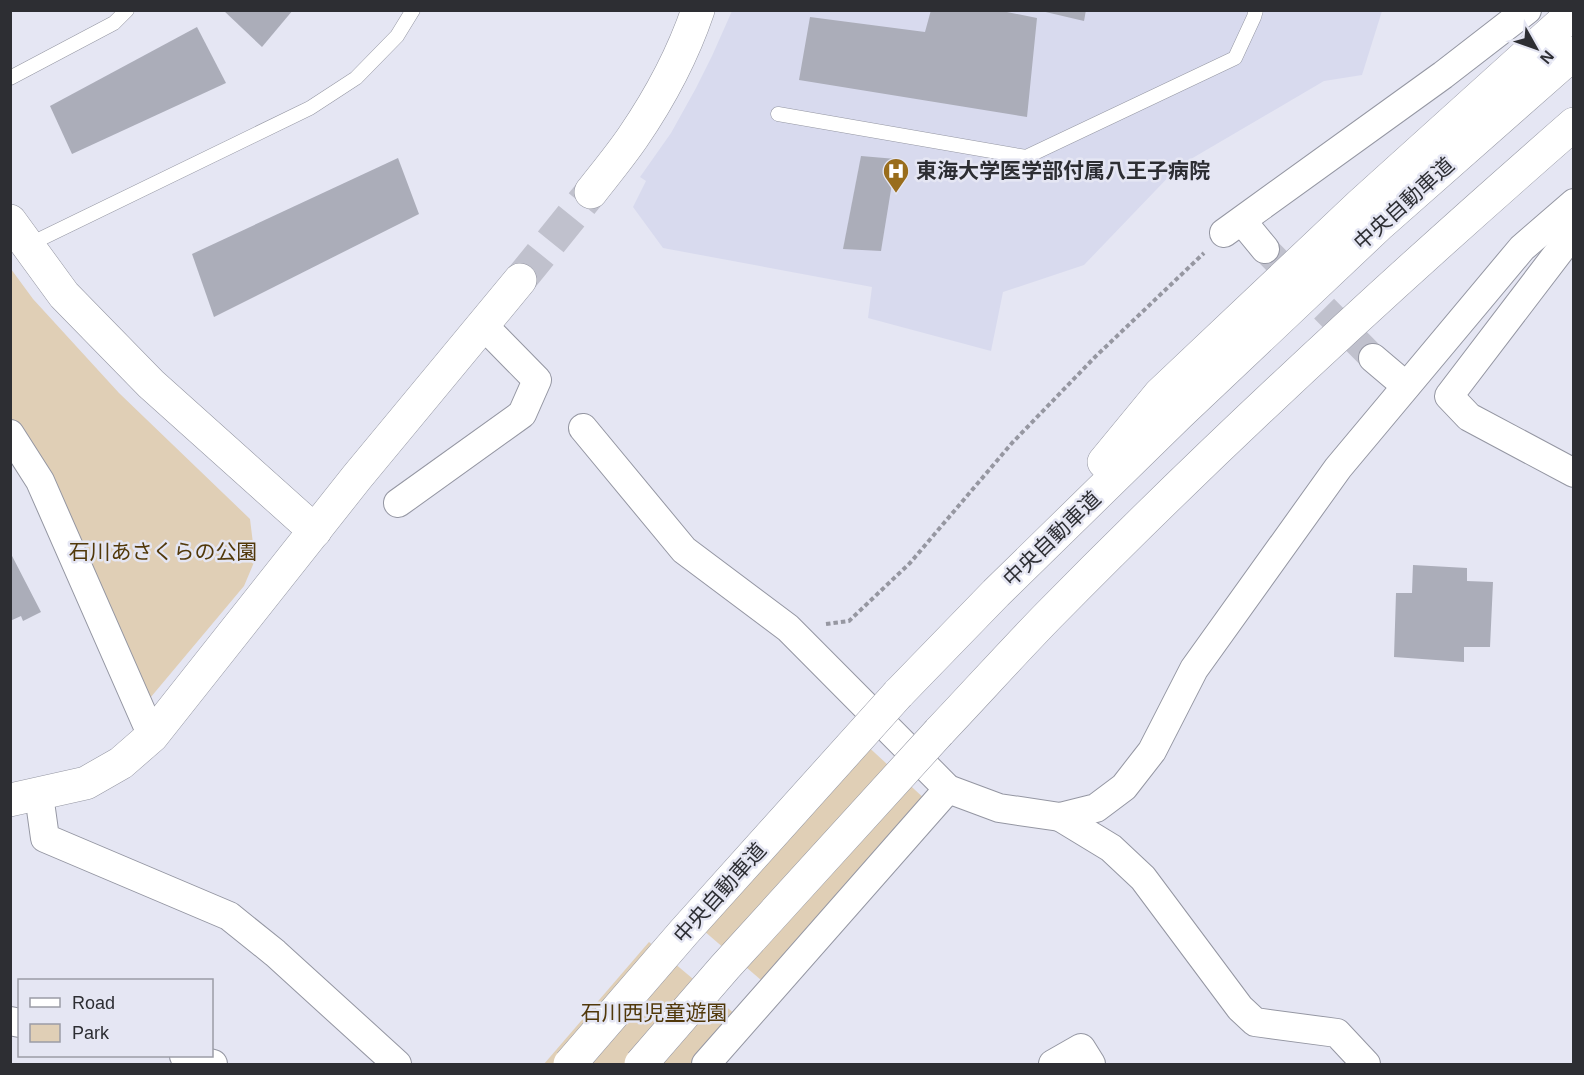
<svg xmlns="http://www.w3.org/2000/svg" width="1584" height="1075" font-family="Helvetica,'Noto Sans JP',sans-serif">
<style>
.built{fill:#d8daee}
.green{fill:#e0cfb6}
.building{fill:#abadb9}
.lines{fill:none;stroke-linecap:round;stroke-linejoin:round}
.street-tunnel{stroke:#c0c1cd;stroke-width:28;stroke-dasharray:28 14;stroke-linecap:butt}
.secondary-tunnel{stroke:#c0c1cd;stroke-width:33;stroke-dasharray:33 16;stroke-linecap:butt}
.lane-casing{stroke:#9496a2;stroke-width:15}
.street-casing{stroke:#9496a2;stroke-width:30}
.secondary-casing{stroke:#9496a2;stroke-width:34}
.highway-casing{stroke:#9496a2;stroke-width:34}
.path{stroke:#9697a1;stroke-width:4;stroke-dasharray:4.5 3;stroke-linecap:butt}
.lane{stroke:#fff;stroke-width:14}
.street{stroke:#fff;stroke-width:28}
.secondary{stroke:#fff;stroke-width:33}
.highway{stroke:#fff;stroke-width:33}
.highway-bridge-casing{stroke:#9496a2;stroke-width:34;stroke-linecap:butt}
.highway-bridge{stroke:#fff;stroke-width:33}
.labels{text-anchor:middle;stroke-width:5;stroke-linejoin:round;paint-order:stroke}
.poi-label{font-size:21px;font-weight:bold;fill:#2d2e33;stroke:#e5e6f3;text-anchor:start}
.street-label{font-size:21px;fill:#2d2e33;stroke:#e5e6f3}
.park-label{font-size:21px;fill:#51380a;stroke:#e5e6f3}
</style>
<rect width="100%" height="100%" fill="#e5e6f3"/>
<path class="built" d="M 732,11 L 1382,11 L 1362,75 L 1324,81 L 1179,166 L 1084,265 L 1003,292 L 991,351 L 868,318 L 872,287 L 663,248 L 633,207 L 646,181 L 640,177 L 671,133 L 696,88 L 712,56 Z"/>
<g class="green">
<path d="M 11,269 L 33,299 L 119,393 L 250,519 L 255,560 L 244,586 L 140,710 L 11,434 Z"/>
<path d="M 849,729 L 927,801 L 761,980 L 682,912 Z"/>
<path d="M 649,942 L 736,1015 L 692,1064 L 544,1064 Z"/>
</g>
<g class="building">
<path d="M 223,10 L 293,10 L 262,47 Z"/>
<path d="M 931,10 L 997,10 L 1037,18 L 1027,117 L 799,80 L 810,17 L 925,32 Z"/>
<path d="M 1037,10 L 1086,10 L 1084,21 Z"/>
<path d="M 197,27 L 226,83 L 72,154 L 50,106 Z"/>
<path d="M 861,156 L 896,159 L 881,251 L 843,249 Z"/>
<path d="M 398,158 L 419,214 L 214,317 L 192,254 Z"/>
<path d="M 10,552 L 41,612 L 23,621 L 21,616 L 10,621 Z"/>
<path d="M 1413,565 L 1467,568 L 1467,581 L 1493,582 L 1490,647 L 1464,647 L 1464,662 L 1394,657 L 1396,593 L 1412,593 Z"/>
</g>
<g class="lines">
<path class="street-tunnel" d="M 1265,249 L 1373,358"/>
<path class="secondary-tunnel" d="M 520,280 L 591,192"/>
<g class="lane-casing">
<g id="lane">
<path d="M 10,78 L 114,23 L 127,10"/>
<path d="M 778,114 L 1026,157 L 1235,58 L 1254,17 L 1256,10"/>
<path d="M 28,245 L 310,108 L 356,78 L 397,36 L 413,10"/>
</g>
</g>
<g class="street-casing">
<g id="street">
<path d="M 1242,221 L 1265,249"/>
<path d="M 1574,232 L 1449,396 L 1469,417 L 1574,473"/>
<path d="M 1224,233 L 1443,75 L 1527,10"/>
<path d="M 1373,358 L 1406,386"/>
<path d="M 583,428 L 684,550 L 788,628 L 948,789 L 999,808 L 1060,817 L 1096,808 L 1124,787 L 1152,751 L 1194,669 L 1338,468 L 1522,248 L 1574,203"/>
<path d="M 10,434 L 40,481 L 152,736"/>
<path d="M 398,503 L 522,414 L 537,380 L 483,325"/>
<path d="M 39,795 L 45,838 L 229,916 L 275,953 L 397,1064"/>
<path d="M 1060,817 L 1111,848 L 1143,878 L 1240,1008 L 1255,1022 L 1337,1033 L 1366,1064"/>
<path d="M 10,1021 L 20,1023"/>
<path d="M 184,1056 L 213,1064"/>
<path d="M 706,1064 L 948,789"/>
<path d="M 1053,1064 L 1081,1048 L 1091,1064"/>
</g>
</g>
<g class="secondary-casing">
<g id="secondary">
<path d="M 591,192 C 605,174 620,156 633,137 C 659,99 683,54 698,10"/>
<path d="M 10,221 L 64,295 L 151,384 L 315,531"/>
<path d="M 10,800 L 86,783 L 121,763 L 152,736 L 357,477 L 520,280"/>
</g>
</g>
<g class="highway-casing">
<g id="highway">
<path d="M 1104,462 L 1160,394 L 1360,205 L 1574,12"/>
<path d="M 898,694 L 996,593 L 1179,414 L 1380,224 L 1574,53"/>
<path d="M 939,732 C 976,693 1011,654 1048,616 C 1216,445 1393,282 1574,124"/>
</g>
</g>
<path class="path" d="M 826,624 L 849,621 L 910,563 L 1012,443 L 1095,357 L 1204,253"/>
<use href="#lane" class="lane"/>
<use href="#street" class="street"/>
<use href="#secondary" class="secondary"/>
<use href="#highway" class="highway"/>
<g class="highway-bridge-casing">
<g id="highway-bridge">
<path d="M 570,1064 L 684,932 L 898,694"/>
<path d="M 641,1064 L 725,967 L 939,732"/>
</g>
</g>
<use href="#highway-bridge" class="highway-bridge"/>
</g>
<defs>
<g id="hospital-pin" transform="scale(1.35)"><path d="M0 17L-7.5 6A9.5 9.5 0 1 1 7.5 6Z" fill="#996d1c" stroke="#e5e6f3"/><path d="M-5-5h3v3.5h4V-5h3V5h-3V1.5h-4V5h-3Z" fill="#fff"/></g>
</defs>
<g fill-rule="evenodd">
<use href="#hospital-pin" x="896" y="171"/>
</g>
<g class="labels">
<g class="poi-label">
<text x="916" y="178">東海大学医学部付属八王子病院</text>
</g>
<g class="street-label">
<text transform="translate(1404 204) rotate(-42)" y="7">中央自動車道</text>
<text transform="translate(1052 539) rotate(-44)" y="7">中央自動車道</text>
<text transform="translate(720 893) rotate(-48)" y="7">中央自動車道</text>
</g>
<g class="park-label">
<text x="163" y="559">石川あさくらの公園</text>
<text x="654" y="1020">石川西児童遊園</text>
</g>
</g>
<rect width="1584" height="1075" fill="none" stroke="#2d2e33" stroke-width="24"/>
<rect x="18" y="979" width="195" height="78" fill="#e5e6f3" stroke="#9b9ca6" stroke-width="1.5"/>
<rect x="30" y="998" width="30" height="9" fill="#ffffff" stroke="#9b9ca6" stroke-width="1.5"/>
<text x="72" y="1009" font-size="18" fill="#2d2e33">Road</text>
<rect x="30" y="1024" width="30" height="18" fill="#e0cfb6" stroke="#9b9ca6" stroke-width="1.5"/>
<text x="72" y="1039" font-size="18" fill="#2d2e33">Park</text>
<g transform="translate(1536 48) rotate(130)" stroke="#e5e6f3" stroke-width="4.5" paint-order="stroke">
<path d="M0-4.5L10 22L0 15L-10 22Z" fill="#2d2e33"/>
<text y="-9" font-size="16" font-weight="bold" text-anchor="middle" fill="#2d2e33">N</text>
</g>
</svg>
